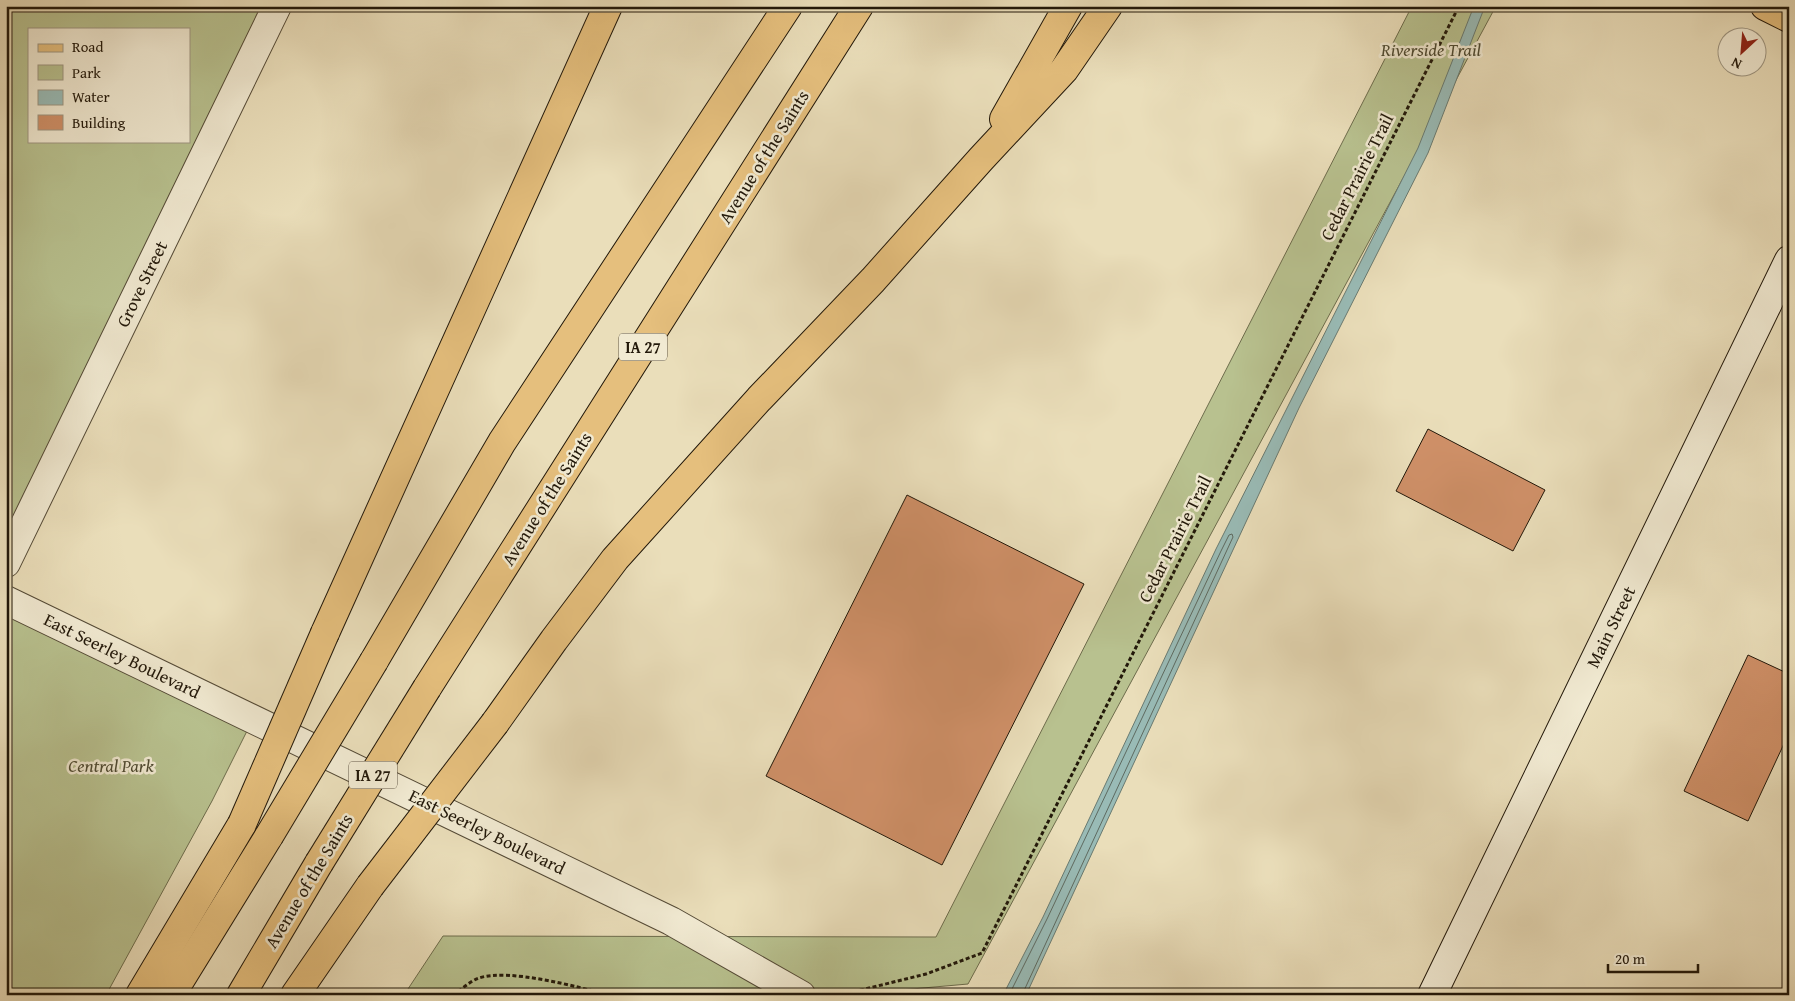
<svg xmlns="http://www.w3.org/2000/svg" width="1795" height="1001" font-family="'Gentium Book Plus',serif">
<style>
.green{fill:#b8c18f;stroke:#6d6c4c;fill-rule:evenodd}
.water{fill:#99bbb6;stroke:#697a71}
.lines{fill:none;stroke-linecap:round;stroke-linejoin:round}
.shore{stroke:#5e6a60;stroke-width:1}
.building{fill:#cf9068;stroke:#22180a}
.minor-casing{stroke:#544a36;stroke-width:30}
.secondary-casing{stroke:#22180a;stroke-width:30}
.primary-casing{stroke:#22180a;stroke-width:30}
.motorway-casing{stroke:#22180a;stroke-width:30}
.path{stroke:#22180a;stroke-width:3;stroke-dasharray:4 2.5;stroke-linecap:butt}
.minor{stroke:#f1ead2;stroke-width:28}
.secondary{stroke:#f1ead2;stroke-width:28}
.primary{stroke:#e5bf7d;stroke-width:28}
.motorway{stroke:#e5bf7d;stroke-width:28}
.motorway-bridge-casing{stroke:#22180a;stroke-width:30;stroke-linecap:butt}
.motorway-bridge{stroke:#e5bf7d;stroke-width:28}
.labels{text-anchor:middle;stroke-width:5;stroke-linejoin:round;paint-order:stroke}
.shield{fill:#f1ead2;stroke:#605746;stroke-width:1}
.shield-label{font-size:16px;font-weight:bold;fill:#22180a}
.park-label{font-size:18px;font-style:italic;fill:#4f4b32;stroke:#f1ead2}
.street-label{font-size:18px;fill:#22180a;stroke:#f1ead2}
</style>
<rect width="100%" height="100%" fill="#eadeba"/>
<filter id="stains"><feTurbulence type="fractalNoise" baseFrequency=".004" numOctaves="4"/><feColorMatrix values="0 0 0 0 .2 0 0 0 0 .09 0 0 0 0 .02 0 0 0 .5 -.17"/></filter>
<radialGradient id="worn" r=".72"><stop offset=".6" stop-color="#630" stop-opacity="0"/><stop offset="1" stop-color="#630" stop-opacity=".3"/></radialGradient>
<g class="green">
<path d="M 6,6 L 277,6 L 19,537 L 6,531 ZM 29,29 L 189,29 L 189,141 L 29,141 Z"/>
<path d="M 1412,6 L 1496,6 L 968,984 L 844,995 L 404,995 L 443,936 L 936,937 Z"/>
<path d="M 6,599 L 253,719 L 212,801 L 106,995 L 6,995 Z"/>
</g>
<path class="water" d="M 1474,6 L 1485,6 L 1428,153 L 1299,408 L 1026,995 L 1003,995 L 1043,917 L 1216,549 L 1418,148 Z"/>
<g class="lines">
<path class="shore" d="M 1009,995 L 1047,919 L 1221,551 L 1229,535 L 1232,534 L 1233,537 L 1022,995"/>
</g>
<g class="building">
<path d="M 1428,429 L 1545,490 L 1513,551 L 1396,491 Z"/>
<path d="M 907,495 L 1084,584 L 942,865 L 766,776 Z"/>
<path d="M 1748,655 L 1789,674 L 1789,733 L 1748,821 L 1684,791 Z"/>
</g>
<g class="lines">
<g class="minor-casing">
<g id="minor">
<path d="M 6,563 L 277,6"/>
<path d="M 6,600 L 671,921 L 801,995"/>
</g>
</g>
<g class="secondary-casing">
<path id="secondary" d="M 1432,995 L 1789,260"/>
</g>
<g class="primary-casing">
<path id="primary" d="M 1765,6 L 1789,18"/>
</g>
<g class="motorway-casing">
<g id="motorway">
<path d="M 1004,119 L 1068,6"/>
<path d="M 325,633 L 608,6"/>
<path d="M 374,661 L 502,442 L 788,6"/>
<path d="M 427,688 L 859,6"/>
<path d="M 495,723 L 554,640 L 615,559 L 759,399 L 873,280 L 981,159 L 1064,70 L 1108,6"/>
<path d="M 140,995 L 242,824"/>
<path d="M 171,995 L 269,836"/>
<path d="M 241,995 L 319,863"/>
<path d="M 295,995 L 370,886"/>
</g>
</g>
<g class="path">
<path d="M 453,995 C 461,990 470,981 479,978 C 509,968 578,987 609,995"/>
<path d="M 841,995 L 926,974 L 982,953 L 1459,6"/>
</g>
<use href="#minor" class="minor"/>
<use href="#secondary" class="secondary"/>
<use href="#primary" class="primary"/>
<use href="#motorway" class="motorway"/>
<g class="motorway-bridge-casing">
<g id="motorway-bridge">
<path d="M 242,824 L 325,633"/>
<path d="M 269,836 L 374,661"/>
<path d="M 319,863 L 427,688"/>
<path d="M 370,886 L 495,723"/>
</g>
</g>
<use href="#motorway-bridge" class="motorway-bridge"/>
</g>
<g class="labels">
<g class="shield">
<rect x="619" y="333.5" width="48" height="27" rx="4"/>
<rect x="349" y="761.5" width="48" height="27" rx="4"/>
</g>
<g class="shield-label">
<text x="643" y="353">IA 27</text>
<text x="373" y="781">IA 27</text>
</g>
<g class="park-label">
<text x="1431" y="56">Riverside Trail</text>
<text x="111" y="772">Central Park</text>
</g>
<g class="street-label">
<text transform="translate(764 157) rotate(-58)" y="6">Avenue of the Saints</text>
<text transform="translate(1357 177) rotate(-63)" y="6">Cedar Prairie Trail</text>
<text transform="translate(142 284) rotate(-64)" y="6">Grove Street</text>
<text transform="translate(547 499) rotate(-58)" y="6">Avenue of the Saints</text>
<text transform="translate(1175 539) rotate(-63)" y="6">Cedar Prairie Trail</text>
<text transform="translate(1611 627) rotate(-64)" y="6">Main Street</text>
<text transform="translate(122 656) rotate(26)" y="6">East Seerley Boulevard</text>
<text transform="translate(487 832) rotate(26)" y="6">East Seerley Boulevard</text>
<text transform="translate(309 881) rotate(-59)" y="6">Avenue of the Saints</text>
</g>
</g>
<rect width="1795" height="1001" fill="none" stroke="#eadeba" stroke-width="25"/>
<rect x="8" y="8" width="1780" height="986" fill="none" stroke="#22180a" stroke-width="2.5"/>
<rect x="12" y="12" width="1770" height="976" fill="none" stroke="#22180a"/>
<rect x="28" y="28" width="162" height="115" fill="#f1ead2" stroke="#9e9682"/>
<rect x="38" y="44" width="25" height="8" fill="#e5bf7d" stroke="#9e9682"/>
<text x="72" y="52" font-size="15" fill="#22180a">Road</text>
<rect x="38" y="65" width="25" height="15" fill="#b8c18f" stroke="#9e9682"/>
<text x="72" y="78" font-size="15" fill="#22180a">Park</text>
<rect x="38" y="90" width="25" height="15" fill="#99bbb6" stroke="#9e9682"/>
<text x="72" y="102" font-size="15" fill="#22180a">Water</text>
<rect x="38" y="115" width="25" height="15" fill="#cf9068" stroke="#9e9682"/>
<text x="72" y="128" font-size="15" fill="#22180a">Building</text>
<g transform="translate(1742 52) rotate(206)"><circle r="24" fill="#f1ead2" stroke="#9e9682"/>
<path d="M0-4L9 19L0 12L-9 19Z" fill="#8f2418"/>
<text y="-8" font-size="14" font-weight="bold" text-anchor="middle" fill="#22180a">N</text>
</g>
<path d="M1608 964v8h90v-8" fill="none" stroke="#22180a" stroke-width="2.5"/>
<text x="1615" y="964" font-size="15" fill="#22180a" stroke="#f1ead2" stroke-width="4" paint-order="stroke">20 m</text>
<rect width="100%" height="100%" filter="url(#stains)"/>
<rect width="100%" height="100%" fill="url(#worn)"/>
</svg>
